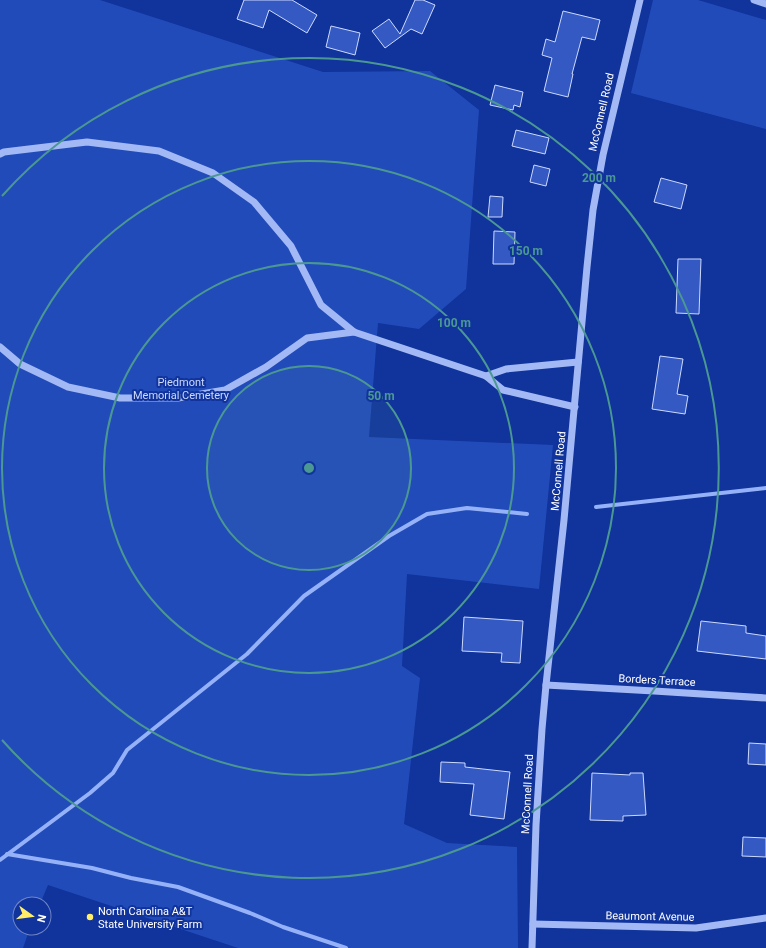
<svg xmlns="http://www.w3.org/2000/svg" width="766" height="948" font-family="Roboto,sans-serif">
<style>
.green{fill:#224bba}
.lines{fill:none;stroke-linecap:round;stroke-linejoin:round}
.stream{stroke:#95b1f8;stroke-width:4}
.building{fill:#3459c2;stroke:#ccdafe}
.minor{stroke:#a3b9f5;stroke-width:7}
.ring{fill:none;stroke:#4b9892;stroke-width:2}
.poi-dot{fill:#ffef68;stroke:#10339c;stroke-width:1.5}
.labels{text-anchor:middle;stroke-width:4;stroke-linejoin:round;paint-order:stroke}
.street-label{font-size:11px;fill:#fff;stroke:#10339c}
.park-label{font-size:11px;fill:#ccdafe;stroke:#10339c}
.poi-label{font-size:11px;fill:#fff;stroke:#10339c;text-anchor:start}
.centre{fill:#4b9892;stroke:#10339c;stroke-width:2}
.ring-label{font-size:12px;text-anchor:middle;font-weight:bold;fill:#4b9892;stroke:#10339c;stroke-width:4;stroke-linejoin:round;paint-order:stroke}
</style>
<rect width="100%" height="100%" fill="#10339c"/>
<g class="green">
<path d="M 0,0 L 100,0 L 323,72 L 430,71 L 479,110 L 466,289 L 419,329 L 378,323 L 369,437 L 553,445 L 539,589 L 407,574 L 402,666 L 420,678 L 404,824 L 447,843 L 517,847 L 518,948 L 238,948 L 48,885 L 40,904 L 20,904 L 20,928 L 30,928 L 23,948 L 0,948 Z"/>
<path d="M 653,0 L 698,0 L 766,20 L 766,129 L 631,93 Z"/>
</g>
<g class="lines">
<g class="stream">
<path d="M 596,507 L 766,488"/>
<path d="M 7,854 L 92,868 L 131,878 L 178,887 L 250,913 L 283,927 L 346,948"/>
<path d="M 0,860 L 90,793 L 113,773 L 127,750 L 247,654 L 304,596 L 389,536 L 427,514 L 467,508 L 527,514"/>
</g>
</g>
<g class="building">
<path d="M 244,0 L 292,0 L 317,15 L 307,33 L 269,10 L 263,28 L 237,19 Z"/>
<path d="M 415,0 L 423,0 L 435,5 L 422,34 L 411,29 L 385,48 L 372,31 L 389,19 L 400,34 Z"/>
<path d="M 563,11 L 600,20 L 595,40 L 582,37 L 572,74 L 573,74 L 568,97 L 544,91 L 552,58 L 542,55 L 546,39 L 555,42 Z"/>
<path d="M 331,26 L 360,33 L 355,55 L 326,47 Z"/>
<path d="M 495,85 L 523,92 L 520,107 L 514,105 L 513,110 L 490,105 Z"/>
<path d="M 516,130 L 549,138 L 545,154 L 512,146 Z"/>
<path d="M 534,165 L 550,169 L 546,186 L 530,182 Z"/>
<path d="M 661,178 L 687,185 L 681,209 L 654,202 Z"/>
<path d="M 490,196 L 503,197 L 502,217 L 488,217 Z"/>
<path d="M 494,231 L 515,232 L 514,264 L 493,264 Z"/>
<path d="M 678,259 L 701,259 L 699,314 L 676,313 Z"/>
<path d="M 660,356 L 683,359 L 677,394 L 688,396 L 685,414 L 652,409 Z"/>
<path d="M 464,617 L 523,621 L 520,663 L 501,662 L 502,653 L 462,651 Z"/>
<path d="M 701,621 L 746,626 L 746,633 L 766,636 L 766,659 L 697,651 Z"/>
<path d="M 749,743 L 766,744 L 766,765 L 748,764 Z"/>
<path d="M 441,762 L 465,763 L 465,767 L 510,772 L 504,819 L 470,815 L 474,784 L 440,782 Z"/>
<path d="M 592,773 L 630,775 L 630,773 L 643,773 L 646,815 L 623,816 L 623,821 L 590,820 Z"/>
<path d="M 743,837 L 766,838 L 766,857 L 742,856 Z"/>
</g>
<g class="lines">
<g class="minor">
<path d="M 754,0 L 766,4"/>
<path d="M 0,154 L 4,152 L 87,142 L 159,151 L 213,173 L 254,202 L 291,246 L 321,305 L 354,332 L 486,376 L 503,390 L 575,407"/>
<path d="M 0,347 L 20,364 L 68,387 L 120,398 L 178,398 L 225,390 L 266,367 L 307,338 L 354,332"/>
<path d="M 486,376 L 506,369 L 578,362"/>
<path d="M 546,685 L 654,691 L 766,698"/>
<path d="M 533,924 L 696,928 L 766,918"/>
<path d="M 532,948 L 536,825 L 542,729 L 546,685 L 564,520 L 587,267 L 593,210 L 603,155 L 640,0"/>
</g>
</g>
<circle cx="309" cy="468" r="102" fill="#4b9892" fill-opacity=".12"/>
<g class="ring">
<circle cx="309" cy="468" r="102"/>
<circle cx="309" cy="468" r="205"/>
<circle cx="309" cy="468" r="307"/>
<path d="M2 196A410 410 0 1 1 2 740"/>
</g>
<circle class="poi-dot" cx="90" cy="917" r="4"/>
<g class="labels">
<g class="street-label">
<text transform="translate(601 112) rotate(-77)" y="4">McConnell Road</text>
<text transform="translate(558 471) rotate(-85)" y="4">McConnell Road</text>
<text transform="translate(657 680) rotate(3)" y="4">Borders Terrace</text>
<text transform="translate(527 794) rotate(-87)" y="4">McConnell Road</text>
<text transform="translate(650 916) rotate(1)" y="4">Beaumont Avenue</text>
</g>
<g class="park-label">
<text x="181" y="386">Piedmont<tspan x="181" dy="13">Memorial Cemetery</tspan></text>
</g>
<g class="poi-label">
<text x="98" y="915">North Carolina A&amp;T<tspan x="98" dy="13">State University Farm</tspan></text>
</g>
</g>
<circle cx="309" cy="468" r="6" class="centre"/>
<g class="ring-label">
<text x="599" y="182">200 m</text>
<text x="526" y="255">150 m</text>
<text x="454" y="327">100 m</text>
<text x="381" y="400">50 m</text>
</g>
<g transform="translate(32 916) rotate(104)"><circle r="19" fill="#10339c" stroke="#7085c4"/>
<path d="M0-3L7 15L0 10L-7 15Z" fill="#ffef68"/>
<text y="-6" font-size="11" font-weight="bold" text-anchor="middle" fill="#ffffff">N</text>
</g>
</svg>
